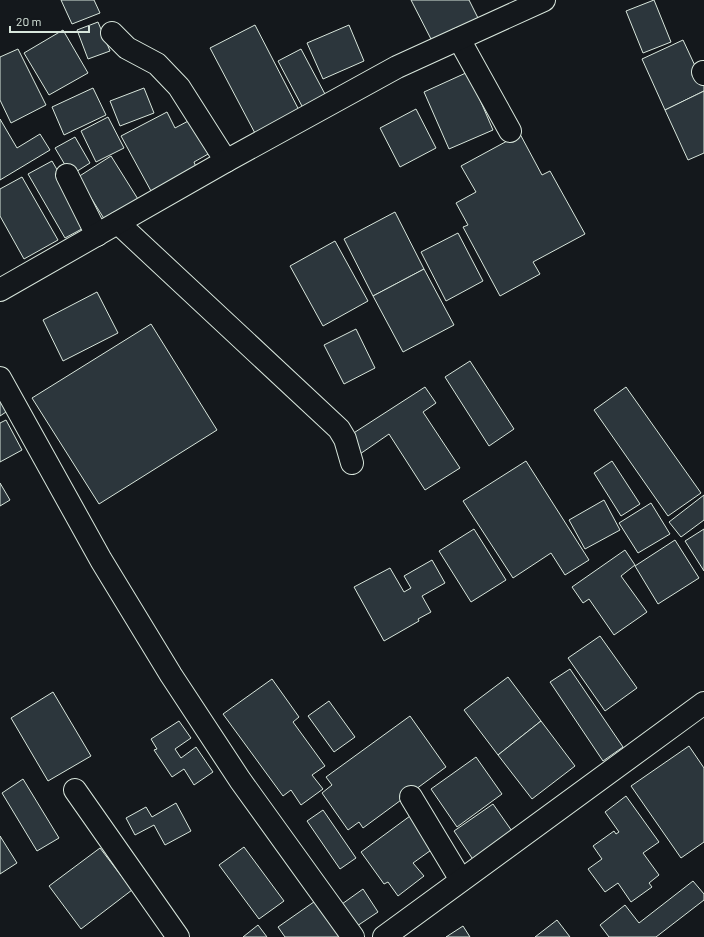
<svg xmlns="http://www.w3.org/2000/svg" width="704" height="937" font-family="Barlow,sans-serif">
<style>
.building{fill:#2c363c;stroke:#d8e6dc}
.lines{fill:none;stroke-linecap:round;stroke-linejoin:round}
.minor-casing{stroke:#d8e6dc;stroke-width:24}
.tertiary-casing{stroke:#d8e6dc;stroke-width:24}
.minor{stroke:#14181c;stroke-width:22}
.tertiary{stroke:#14181c;stroke-width:22}
</style>
<rect width="100%" height="100%" fill="#14181c"/>
<g class="building">
<path d="M 61,0 L 94,0 L 100,13 L 72,24 Z"/>
<path d="M 411,0 L 469,0 L 478,18 L 432,41 Z"/>
<path d="M 654,0 L 671,42 L 643,53 L 626,11 Z"/>
<path d="M 98,22 L 110,51 L 88,59 L 77,30 Z"/>
<path d="M 255,25 L 301,114 L 257,137 L 210,48 Z"/>
<path d="M 349,25 L 364,61 L 323,79 L 307,43 Z"/>
<path d="M 63,30 L 88,73 L 49,95 L 24,53 Z"/>
<path d="M 683,40 L 704,85 L 704,91 L 665,110 L 642,59 Z"/>
<path d="M 18,49 L 46,105 L 11,123 L 0,100 L 0,57 Z"/>
<path d="M 301,49 L 326,96 L 303,108 L 278,61 Z"/>
<path d="M 468,72 L 493,130 L 449,149 L 424,92 Z"/>
<path d="M 93,88 L 106,115 L 64,135 L 52,107 Z"/>
<path d="M 144,88 L 154,113 L 120,126 L 110,101 Z"/>
<path d="M 704,91 L 704,153 L 688,160 L 665,110 Z"/>
<path d="M 416,109 L 436,148 L 400,167 L 380,128 Z"/>
<path d="M 167,112 L 175,128 L 192,119 L 210,153 L 194,162 L 196,167 L 151,191 L 121,136 Z"/>
<path d="M 108,117 L 124,148 L 96,162 L 81,131 Z"/>
<path d="M 0,119 L 17,148 L 40,134 L 50,150 L 0,180 Z"/>
<path d="M 520,134 L 542,175 L 550,171 L 585,234 L 533,262 L 540,274 L 500,296 L 463,227 L 468,225 L 456,203 L 476,192 L 461,166 Z"/>
<path d="M 75,137 L 90,163 L 71,175 L 55,148 Z"/>
<path d="M 111,156 L 141,204 L 108,225 L 78,177 Z"/>
<path d="M 52,161 L 89,225 L 65,238 L 28,174 Z"/>
<path d="M 22,177 L 58,240 L 24,259 L 0,216 L 0,189 Z"/>
<path d="M 395,212 L 424,269 L 373,296 L 344,239 Z"/>
<path d="M 458,233 L 483,281 L 446,301 L 421,252 Z"/>
<path d="M 335,241 L 368,301 L 323,326 L 290,266 Z"/>
<path d="M 424,269 L 454,325 L 403,352 L 373,296 Z"/>
<path d="M 97,292 L 118,333 L 63,361 L 43,320 Z"/>
<path d="M 151,324 L 217,430 L 99,504 L 32,398 Z"/>
<path d="M 356,329 L 375,368 L 344,384 L 324,345 Z"/>
<path d="M 470,361 L 514,429 L 489,446 L 445,377 Z"/>
<path d="M 425,387 L 436,403 L 423,412 L 460,468 L 425,490 L 389,434 L 360,454 L 349,436 Z"/>
<path d="M 626,387 L 701,493 L 668,516 L 594,410 Z"/>
<path d="M 0,394 L 9,410 L 0,416 Z"/>
<path d="M 6,420 L 22,450 L 0,462 L 0,423 Z"/>
<path d="M 526,461 L 589,560 L 565,575 L 551,553 L 513,578 L 463,501 Z"/>
<path d="M 612,461 L 640,504 L 621,516 L 594,473 Z"/>
<path d="M 0,483 L 10,500 L 0,506 Z"/>
<path d="M 704,495 L 704,520 L 681,537 L 669,522 Z"/>
<path d="M 604,500 L 620,530 L 585,549 L 569,520 Z"/>
<path d="M 651,503 L 670,534 L 638,553 L 619,523 Z"/>
<path d="M 474,529 L 506,580 L 471,602 L 439,551 Z"/>
<path d="M 704,529 L 704,571 L 685,541 Z"/>
<path d="M 675,540 L 699,578 L 658,604 L 635,566 Z"/>
<path d="M 625,550 L 635,565 L 621,576 L 647,612 L 614,635 L 589,599 L 583,603 L 572,587 Z"/>
<path d="M 432,560 L 445,583 L 422,596 L 431,612 L 418,619 L 419,621 L 384,641 L 354,587 L 390,568 L 404,592 L 411,588 L 404,576 Z"/>
<path d="M 600,636 L 637,688 L 605,711 L 568,658 Z"/>
<path d="M 570,669 L 623,747 L 603,761 L 550,682 Z"/>
<path d="M 508,677 L 541,721 L 498,755 L 464,710 Z"/>
<path d="M 272,679 L 299,717 L 293,722 L 325,766 L 312,775 L 323,789 L 301,805 L 291,790 L 283,796 L 223,714 Z"/>
<path d="M 53,692 L 91,756 L 48,781 L 11,718 Z"/>
<path d="M 329,701 L 355,737 L 334,752 L 308,716 Z"/>
<path d="M 410,716 L 446,767 L 363,828 L 359,822 L 348,830 L 322,793 L 332,785 L 326,777 Z"/>
<path d="M 179,721 L 191,738 L 175,749 L 181,758 L 196,747 L 213,772 L 194,785 L 184,769 L 172,777 L 154,750 L 157,749 L 151,739 Z"/>
<path d="M 541,721 L 575,766 L 532,799 L 498,755 Z"/>
<path d="M 689,746 L 704,768 L 704,842 L 681,858 L 631,786 Z"/>
<path d="M 476,757 L 502,794 L 457,827 L 431,789 Z"/>
<path d="M 23,779 L 59,838 L 37,851 L 2,793 Z"/>
<path d="M 626,796 L 659,842 L 643,853 L 659,875 L 649,883 L 652,887 L 631,902 L 618,883 L 605,892 L 588,869 L 602,859 L 593,846 L 614,831 L 616,834 L 619,832 L 605,812 Z"/>
<path d="M 176,803 L 191,831 L 165,845 L 154,825 L 135,835 L 126,818 L 146,807 L 152,817 Z"/>
<path d="M 493,804 L 514,834 L 474,861 L 454,831 Z"/>
<path d="M 323,810 L 356,858 L 340,869 L 307,821 Z"/>
<path d="M 410,816 L 434,848 L 413,863 L 424,876 L 398,896 L 388,882 L 384,884 L 361,852 Z"/>
<path d="M 0,836 L 17,863 L 0,874 Z"/>
<path d="M 244,847 L 284,901 L 259,919 L 219,865 Z"/>
<path d="M 100,848 L 132,890 L 81,929 L 49,886 Z"/>
<path d="M 693,881 L 704,894 L 704,900 L 656,937 L 609,937 L 600,925 L 625,905 L 639,923 Z"/>
<path d="M 363,889 L 378,912 L 357,926 L 342,904 Z"/>
<path d="M 321,897 L 349,937 L 285,937 L 278,927 Z"/>
<path d="M 557,920 L 570,937 L 535,937 Z"/>
<path d="M 258,925 L 267,937 L 243,937 Z"/>
<path d="M 463,926 L 470,937 L 446,937 Z"/>
</g>
<g class="lines">
<g class="minor-casing">
<g id="minor">
<path d="M 112,33 L 127,48 L 157,64 L 179,87 L 226,161"/>
<path d="M 459,39 L 510,131"/>
<path d="M 703,72 L 704,74"/>
<path d="M 67,175 L 97,235"/>
<path d="M 118,223 L 339,429 L 345,439 L 352,463"/>
<path d="M 0,290 L 226,161 L 397,67 L 544,0"/>
<path d="M 0,378 L 101,560 L 171,675 L 240,780 L 353,937"/>
<path d="M 75,790 L 178,937"/>
<path d="M 411,797 L 461,880"/>
</g>
</g>
<g class="tertiary-casing">
<path id="tertiary" d="M 384,937 L 704,703"/>
</g>
<use href="#minor" class="minor"/>
<use href="#tertiary" class="tertiary"/>
</g>
<path d="M10 26v6h79v-6" fill="none" stroke="#d8e6dc" stroke-width="2"/>
<text x="16" y="26" font-size="12" fill="#d8e6dc" stroke="#14181c" stroke-width="3" paint-order="stroke">20 m</text>
</svg>
